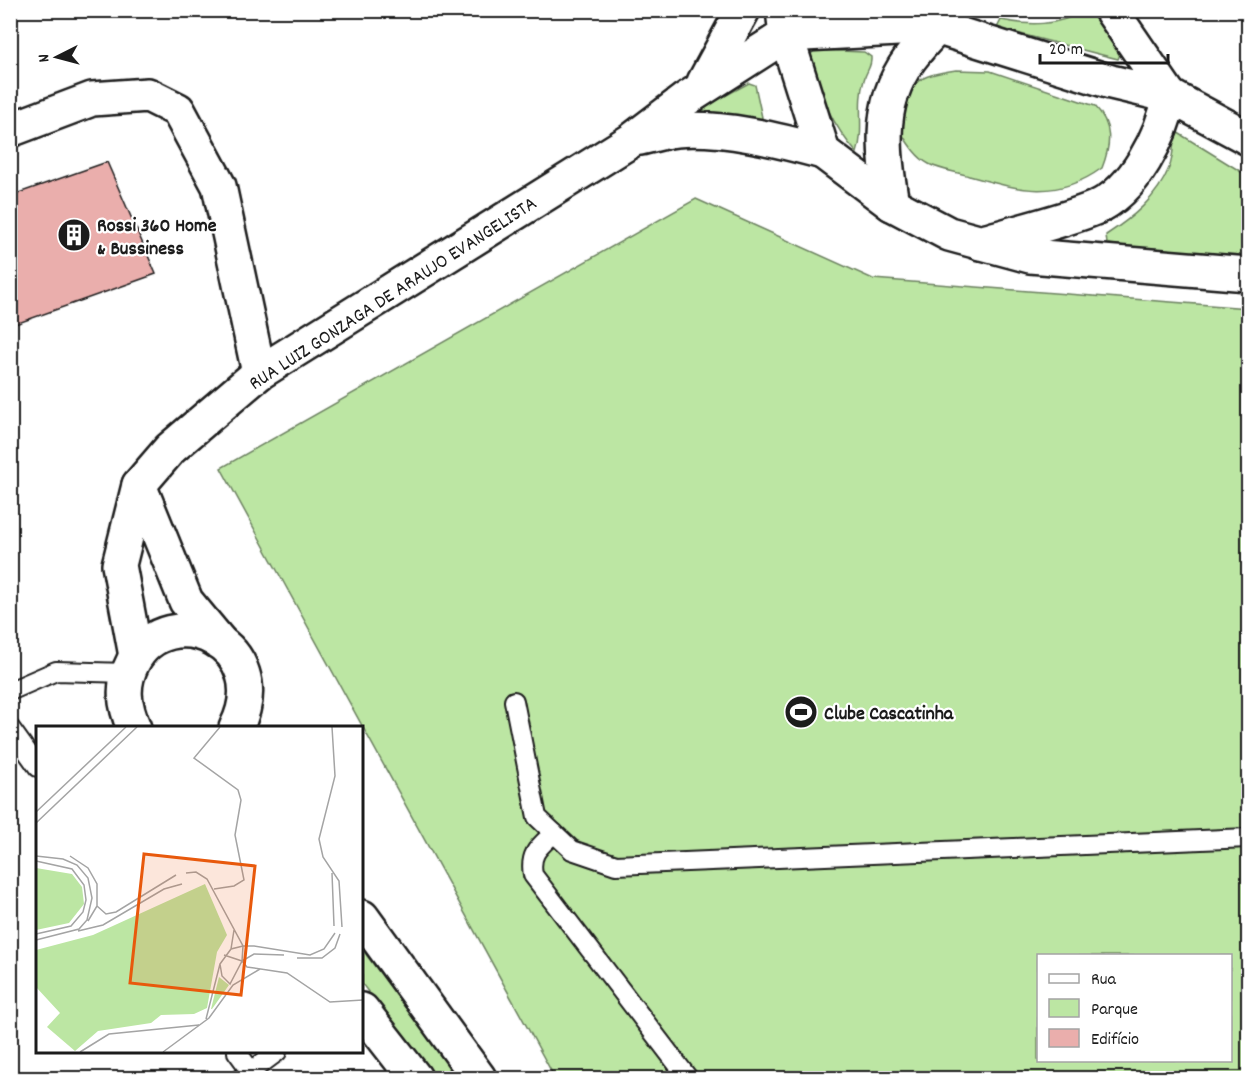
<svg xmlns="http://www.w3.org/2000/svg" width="1259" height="1089" font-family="Dekko,sans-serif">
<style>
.green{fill:#bce6a3;stroke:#6c8160;stroke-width:1.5;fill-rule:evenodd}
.building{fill:#eaaeac;stroke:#1c1c1c;stroke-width:1.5}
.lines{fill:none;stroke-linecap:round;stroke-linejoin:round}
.lane-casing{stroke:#1c1c1c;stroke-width:22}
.secondary-casing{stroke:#1c1c1c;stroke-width:38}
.path{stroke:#1c1c1c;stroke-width:4;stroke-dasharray:6 4.5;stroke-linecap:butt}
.lane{stroke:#fff;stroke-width:18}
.secondary{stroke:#fff;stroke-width:33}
.labels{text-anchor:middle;stroke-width:4.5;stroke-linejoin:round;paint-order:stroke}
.poi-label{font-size:20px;font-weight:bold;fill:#1c1c1c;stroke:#fff;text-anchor:start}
.street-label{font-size:20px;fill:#1c1c1c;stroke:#fff}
.inset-road{fill:none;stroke:#a4a4a4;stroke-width:1.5}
.view{fill:#e8590c;fill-opacity:0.15;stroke:#e8590c;stroke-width:3}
.inset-edge{fill:none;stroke:#1c1c1c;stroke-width:3}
</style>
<rect width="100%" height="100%" fill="#fff"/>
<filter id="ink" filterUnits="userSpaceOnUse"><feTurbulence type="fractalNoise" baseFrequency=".0167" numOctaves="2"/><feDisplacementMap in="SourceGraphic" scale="12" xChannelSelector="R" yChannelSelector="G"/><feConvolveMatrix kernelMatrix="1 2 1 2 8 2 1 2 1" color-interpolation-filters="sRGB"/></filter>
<g filter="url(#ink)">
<g class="green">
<path d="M 1083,11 L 1093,11 L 1119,45 L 1121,52 L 1118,59 L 997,28 L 1001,20 C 1030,26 1057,26 1083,11 Z"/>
<path d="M 815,50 L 864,52 L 871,57 C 872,67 866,71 864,80 C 856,104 865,130 857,153 C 834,128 816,89 808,57 Z"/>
<path d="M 956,70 L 990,71 L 1095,106 C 1113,125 1111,145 1102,168 C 1057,201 1019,190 969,176 C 957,172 940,170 929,164 C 914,156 905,138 896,125 C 912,83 910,77 956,70 Z"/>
<path d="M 749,83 L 755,85 L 763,122 L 694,116 L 704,107 Z"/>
<path d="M 1175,131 L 1248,176 L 1248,259 L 1107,244 L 1106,235 C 1132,218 1157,198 1169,168 C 1174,157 1173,142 1175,131 Z"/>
<path d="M 696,199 L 873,279 L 1248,308 L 1248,1078 L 555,1078 L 221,468 ZM 1038,956 L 1230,956 L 1230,1060 L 1038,1060 Z"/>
<path d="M 362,949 L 458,1078 L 435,1078 L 362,984 Z"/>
</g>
<path class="building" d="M 107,162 L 156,274 L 10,326 L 10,196 Z"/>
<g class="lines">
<g class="lane-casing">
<g id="lane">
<path d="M 10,691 L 56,671 L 127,673"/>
<path d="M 514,701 L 537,817 L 572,850 L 616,865 L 1248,838"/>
<path d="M 10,728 L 38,767"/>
<path d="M 554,833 C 539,847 529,853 533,875 L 688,1078"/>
<path d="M 237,1052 L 251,1071"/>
<path d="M 242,1078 L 277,1052"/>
</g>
</g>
<g class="secondary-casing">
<g id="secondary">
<path d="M 783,10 L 786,35 L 823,152 L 892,204 L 949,234 L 1030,256 L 1248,274"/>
<path d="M 1111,10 L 1170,96"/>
<path d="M 704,82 L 743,10"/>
<path d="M 10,130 L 92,99 L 148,95 L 178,110 L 219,186 L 259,373"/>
<path d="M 640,138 C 651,136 664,131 676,130 C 722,126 779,140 823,152"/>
<path d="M 892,204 C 883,147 876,98 916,51 C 926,39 935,28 948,19"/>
<path d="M 980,243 C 1016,232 1061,222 1095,208 C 1135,191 1162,135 1170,96"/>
<path d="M 139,485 L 186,601 L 220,642"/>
<path d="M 136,656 L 119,565 L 139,485 L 170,449 L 259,373 L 632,140 L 686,99 L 786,35 L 936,27 L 1111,82 L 1170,96 L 1248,138"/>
<path d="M 134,728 C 124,705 121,685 133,662 C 169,595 278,645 236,728"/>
<path d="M 362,917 L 479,1078"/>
<path d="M 362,1010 L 415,1078"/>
</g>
</g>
<path class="path" d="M 1024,12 L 1046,10"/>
<use href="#lane" class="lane"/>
<use href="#secondary" class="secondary"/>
</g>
</g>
<defs>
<g id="building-disc" transform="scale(1.725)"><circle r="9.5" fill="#1c1c1c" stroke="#fff"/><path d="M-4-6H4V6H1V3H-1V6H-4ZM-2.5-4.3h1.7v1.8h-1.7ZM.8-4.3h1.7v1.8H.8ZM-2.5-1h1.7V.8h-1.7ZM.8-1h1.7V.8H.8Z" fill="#fff"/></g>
<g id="stadium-disc" transform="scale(1.725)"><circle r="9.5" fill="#1c1c1c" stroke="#fff"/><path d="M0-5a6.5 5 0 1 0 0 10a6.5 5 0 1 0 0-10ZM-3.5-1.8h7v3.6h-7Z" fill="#fff"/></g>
</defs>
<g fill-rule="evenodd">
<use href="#building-disc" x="74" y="235"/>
<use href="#stadium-disc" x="801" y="712"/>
</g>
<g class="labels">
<g class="poi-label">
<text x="97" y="231">Rossi 360 Home<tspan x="97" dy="23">&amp; Bussiness</tspan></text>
<text x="824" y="719">Clube Cascatinha</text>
</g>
<g class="street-label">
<text transform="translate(392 292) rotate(-33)" y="7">RUA LUIZ GONZAGA DE ARAUJO EVANGELISTA</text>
</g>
</g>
<g transform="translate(36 726)">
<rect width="327" height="327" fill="#fff"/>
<path d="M 0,142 L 36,148 L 46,161 L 48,178 L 33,197 L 0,204 ZM 169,158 L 191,209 L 181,226 L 171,282 L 158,288 L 125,289 L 115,297 L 62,305 L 39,325 L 11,301 L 24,287 L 0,261 L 0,224 L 57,209 ZM 183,251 L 193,259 L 176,283 L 175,283 Z" fill="#bce6a3"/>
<path class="inset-road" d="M 296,1 L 299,50 L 283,113 L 287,131 L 303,155 L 306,201M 0,86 L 90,1M 0,97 L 101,1M 0,130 L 27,133 L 41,139 L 52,152 L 56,172 L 51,194 L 43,203 L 0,214M 34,130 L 52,142 L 61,158 L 61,180 L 52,195M 0,135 L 36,143 L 48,159 L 50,174 L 47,186 L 35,200 L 0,208M 150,147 L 160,146 L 171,153 L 207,220 L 206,235 L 194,258 L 186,250 L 184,238 L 195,223 L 207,220 L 218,220 L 274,229 L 288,223 L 299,207M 296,147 L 298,200M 178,163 L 198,160 L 208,154 L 199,109 L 205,74 L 202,64 L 158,32 L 184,1M 61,180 L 70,188 L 80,186 L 140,149M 42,205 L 67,199 L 128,163 L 146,158M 195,223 L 198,204M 188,229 L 206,235M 261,232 L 286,232 L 299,222 L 304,208M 206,235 L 211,241 L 251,247 L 294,276 L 327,274M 206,235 L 218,228 L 248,229M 170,293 L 184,238M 44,326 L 73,308 L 163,299M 127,326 L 173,292 L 197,259 L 224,243"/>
<path class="view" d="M 108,128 L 219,140 L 205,269 L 94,257 Z"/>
<rect width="327" height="327" class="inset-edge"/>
</g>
<rect width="1259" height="1089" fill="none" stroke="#fff" stroke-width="36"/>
<rect x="18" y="18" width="1223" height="1053" fill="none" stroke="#1c1c1c" stroke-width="2" filter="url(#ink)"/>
<rect x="1037" y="954" width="195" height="108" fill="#ffffff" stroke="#a4a4a4" stroke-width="1.5"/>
<rect x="1049" y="974" width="30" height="9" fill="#ffffff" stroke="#a4a4a4" stroke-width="1.5"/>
<text x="1091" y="984" font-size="18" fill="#1c1c1c">Rua</text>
<rect x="1049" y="999" width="30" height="18" fill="#bce6a3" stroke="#a4a4a4" stroke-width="1.5"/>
<text x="1091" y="1014" font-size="18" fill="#1c1c1c">Parque</text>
<rect x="1049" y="1029" width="30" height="18" fill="#eaaeac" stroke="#a4a4a4" stroke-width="1.5"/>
<text x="1091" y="1044" font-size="18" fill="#1c1c1c">Edifício</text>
<g transform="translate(57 57) rotate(264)" stroke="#ffffff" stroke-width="4.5" paint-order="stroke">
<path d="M0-4.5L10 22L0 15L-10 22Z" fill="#1c1c1c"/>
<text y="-9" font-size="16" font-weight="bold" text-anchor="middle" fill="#1c1c1c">N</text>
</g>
<path d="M1040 54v9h128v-9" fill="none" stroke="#1c1c1c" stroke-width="3"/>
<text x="1049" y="54" font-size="18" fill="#1c1c1c" stroke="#ffffff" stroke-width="4.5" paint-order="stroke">20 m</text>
</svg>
